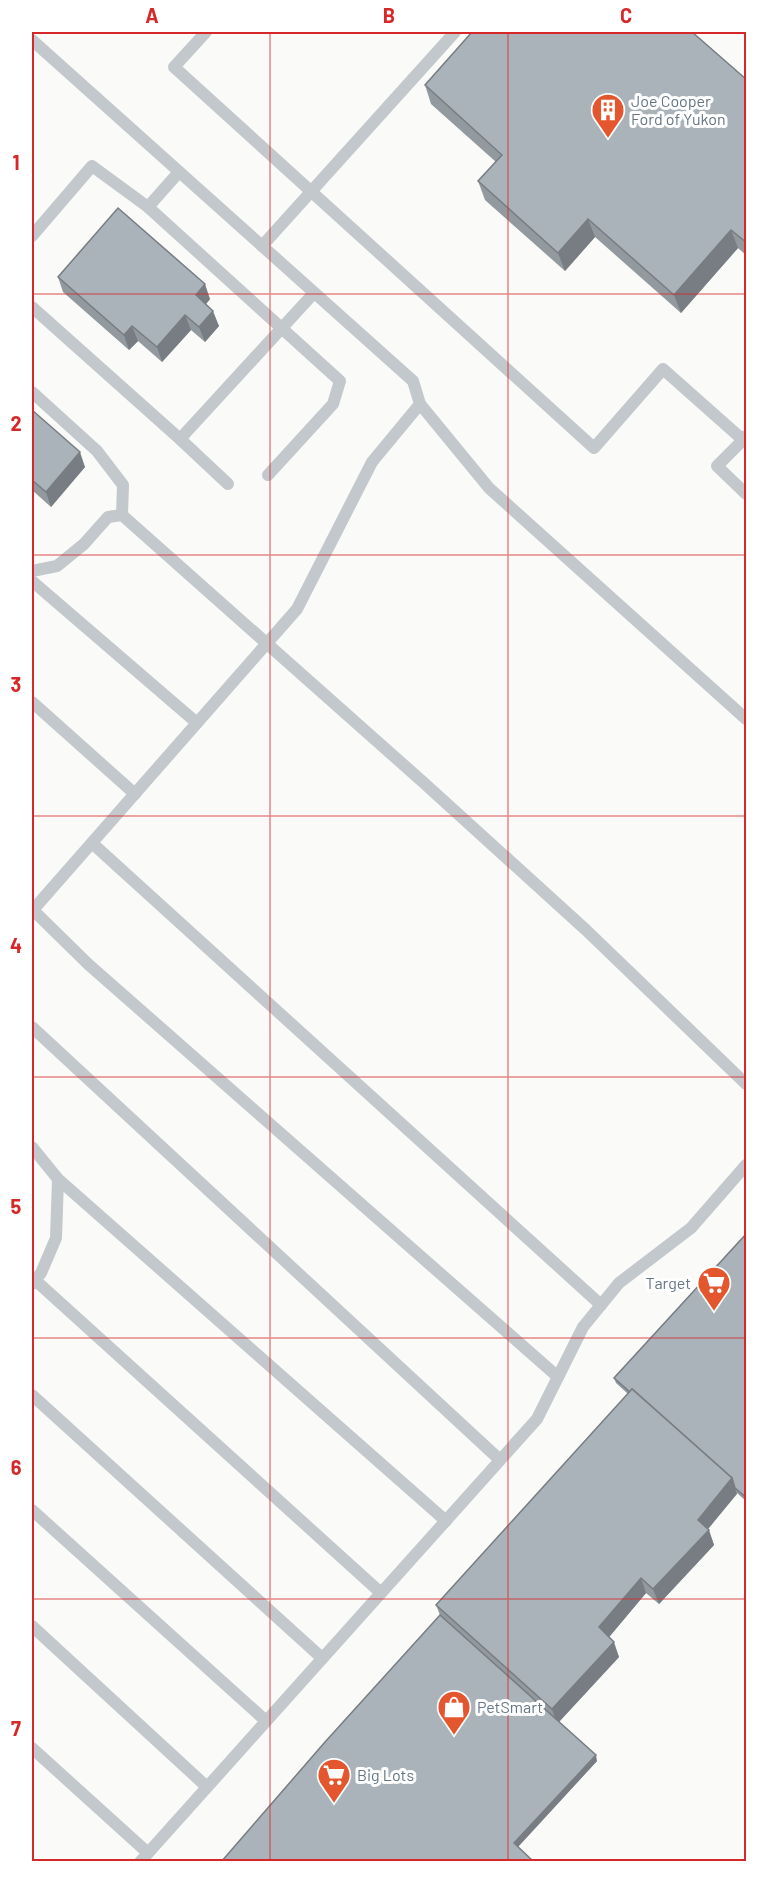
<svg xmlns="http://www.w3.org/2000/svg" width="778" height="1893" font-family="Barlow,sans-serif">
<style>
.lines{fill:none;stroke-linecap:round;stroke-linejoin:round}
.service{stroke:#c3c8cc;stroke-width:12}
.wall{fill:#929a9f}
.shaded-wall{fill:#777d82}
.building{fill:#aab3b9;stroke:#777d82;stroke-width:1.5}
.grid{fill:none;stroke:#d62828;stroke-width:1.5;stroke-opacity:0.55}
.labels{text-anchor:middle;stroke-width:6;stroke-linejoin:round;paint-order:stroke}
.poi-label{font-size:16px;fill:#657683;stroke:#fff;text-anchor:start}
.neatline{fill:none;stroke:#d62828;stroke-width:2}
.grid-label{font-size:20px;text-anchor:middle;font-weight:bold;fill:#d62828}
</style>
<rect width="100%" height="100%" fill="#fafaf8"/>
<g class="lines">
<g class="service">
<path d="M 206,32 L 174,67 L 594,448 L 663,369 L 743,440 L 746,436"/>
<path d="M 32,40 L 413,381 L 420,404 L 372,462 L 297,609 L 32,911"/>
<path d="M 148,207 L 179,172"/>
<path d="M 32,236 L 92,166 L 148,207 L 340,381 L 333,404 L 268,475"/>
<path d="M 262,246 L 455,32"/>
<path d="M 32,307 L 180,439 L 228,484"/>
<path d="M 32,392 L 97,451 L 123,485 L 122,515"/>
<path d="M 420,404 L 489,488 L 746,719"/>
<path d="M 180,439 L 314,293"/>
<path d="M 743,440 L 717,466 L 746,494"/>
<path d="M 32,571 L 57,566 L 84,544 L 108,517 L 122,515 L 424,783 L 586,930 L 746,1084"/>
<path d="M 32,581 L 197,723"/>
<path d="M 32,702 L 135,794"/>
<path d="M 92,843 L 601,1305"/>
<path d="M 33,910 L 88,964 L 558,1377"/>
<path d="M 32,1027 L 500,1460"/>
<path d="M 32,1147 L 58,1179 L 56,1238 L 41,1273 L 32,1284"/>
<path d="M 58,1179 L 446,1521"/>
<path d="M 35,1280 L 381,1593"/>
<path d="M 32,1395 L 322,1658"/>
<path d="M 32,1510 L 266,1721"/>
<path d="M 32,1626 L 207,1787"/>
<path d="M 32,1748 L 148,1853"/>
<path d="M 140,1862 L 537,1419 L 583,1327 L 619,1283 L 691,1228 L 746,1165"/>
</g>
</g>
<g class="wall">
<path d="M 747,80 L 747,256 L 738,248 L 681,313 L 595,237 L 565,271 L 485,200 L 478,181 L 496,162 L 431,104 L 425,85 Z"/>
<path d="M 58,277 L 210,299 L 206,304 L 219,326 L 205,342 L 191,330 L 162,362 L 138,341 L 129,350 L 63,292 Z"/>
<path d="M 32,410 L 85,467 L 51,507 L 32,490 Z"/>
<path d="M 747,1233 L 747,1502 L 737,1493 L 708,1529 L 714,1545 L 659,1604 L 646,1593 L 609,1637 L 619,1657 L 559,1722 L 597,1761 L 518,1847 L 221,1862 L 440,1615 L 436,1605 L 628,1394 L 616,1383 L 614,1378 Z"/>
</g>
<g class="shaded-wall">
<path d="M 588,219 L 595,237 L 565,271 L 558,253 Z"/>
<path d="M 731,230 L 738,248 L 681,313 L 674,295 Z"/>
<path d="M 205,284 L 210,299 L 201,310 L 196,295 Z"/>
<path d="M 213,311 L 219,326 L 205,342 L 199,327 Z"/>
<path d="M 185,315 L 191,330 L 162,362 L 157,347 Z"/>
<path d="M 132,326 L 138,341 L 129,350 L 124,335 Z"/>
<path d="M 80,452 L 85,467 L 51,507 L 46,492 Z"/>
<path d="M 732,1478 L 737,1494 L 703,1535 L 698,1520 Z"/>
<path d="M 709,1530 L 714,1545 L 659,1604 L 653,1589 Z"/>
<path d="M 641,1578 L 646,1593 L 605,1642 L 599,1627 Z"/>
<path d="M 614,1642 L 619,1657 L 557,1724 L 552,1709 Z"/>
<path d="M 596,1755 L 597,1761 L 516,1849 L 514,1843 Z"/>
</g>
<g class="building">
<path d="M 472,32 L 692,32 L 747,80 L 747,243 L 731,230 L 674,295 L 588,219 L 558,253 L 478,181 L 502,155 L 425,85 Z"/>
<path d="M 118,208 L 205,284 L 196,295 L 213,311 L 199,327 L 185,315 L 157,347 L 132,326 L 124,335 L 58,277 Z"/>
<path d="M 32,410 L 80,452 L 46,492 L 32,480 Z"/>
<path d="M 747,1233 L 747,1498 L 735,1488 L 732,1478 L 632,1389 L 630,1392 L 614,1378 Z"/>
<path d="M 632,1389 L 732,1478 L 698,1520 L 709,1530 L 653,1589 L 641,1578 L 599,1627 L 614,1642 L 552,1709 L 436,1605 Z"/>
<path d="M 440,1615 L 596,1755 L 514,1843 L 534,1862 L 221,1862 L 325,1742 Z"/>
</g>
<path class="grid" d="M 270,32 L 270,1862M 508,32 L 508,1862M 32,294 L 746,294M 32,555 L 746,555M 32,816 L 746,816M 32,1077 L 746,1077M 32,1338 L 746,1338M 32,1599 L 746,1599"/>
<defs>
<g id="building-pin" transform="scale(1.725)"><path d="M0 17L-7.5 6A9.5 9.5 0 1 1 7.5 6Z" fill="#e4572e" stroke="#fff"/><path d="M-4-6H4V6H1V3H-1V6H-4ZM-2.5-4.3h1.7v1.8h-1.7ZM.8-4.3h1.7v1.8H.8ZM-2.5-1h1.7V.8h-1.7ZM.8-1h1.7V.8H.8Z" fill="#fff"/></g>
<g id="supermarket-pin" transform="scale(1.725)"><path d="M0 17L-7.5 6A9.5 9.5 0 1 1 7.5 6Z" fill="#e4572e" stroke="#fff"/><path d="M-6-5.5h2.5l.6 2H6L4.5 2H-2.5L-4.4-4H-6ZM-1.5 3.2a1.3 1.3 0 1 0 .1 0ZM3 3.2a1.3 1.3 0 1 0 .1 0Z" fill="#fff"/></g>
<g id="shop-pin" transform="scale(1.725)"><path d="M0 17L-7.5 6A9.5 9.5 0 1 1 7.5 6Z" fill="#e4572e" stroke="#fff"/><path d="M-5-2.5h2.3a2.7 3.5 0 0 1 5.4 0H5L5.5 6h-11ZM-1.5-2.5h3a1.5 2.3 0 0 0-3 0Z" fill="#fff"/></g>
</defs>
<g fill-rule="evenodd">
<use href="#building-pin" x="608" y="110"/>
<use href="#supermarket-pin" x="714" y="1283"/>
<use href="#shop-pin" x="454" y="1707"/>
<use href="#supermarket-pin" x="334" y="1775"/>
</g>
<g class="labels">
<g class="poi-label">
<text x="631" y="107">Joe Cooper<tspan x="631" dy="18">Ford of Yukon</tspan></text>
<text x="691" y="1289" text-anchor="end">Target</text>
<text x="477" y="1713">PetSmart</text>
<text x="357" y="1781">Big Lots</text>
</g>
</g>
<rect width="778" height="1893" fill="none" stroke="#ffffff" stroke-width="66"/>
<rect x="33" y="33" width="712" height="1827" class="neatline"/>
<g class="grid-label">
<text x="152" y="23">A</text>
<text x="389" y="23">B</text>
<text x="626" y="23">C</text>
<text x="16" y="170">1</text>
<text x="16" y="431">2</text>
<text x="16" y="692">3</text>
<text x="16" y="953">4</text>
<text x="16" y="1214">5</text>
<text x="16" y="1475">6</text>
<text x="16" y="1736">7</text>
</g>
</svg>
